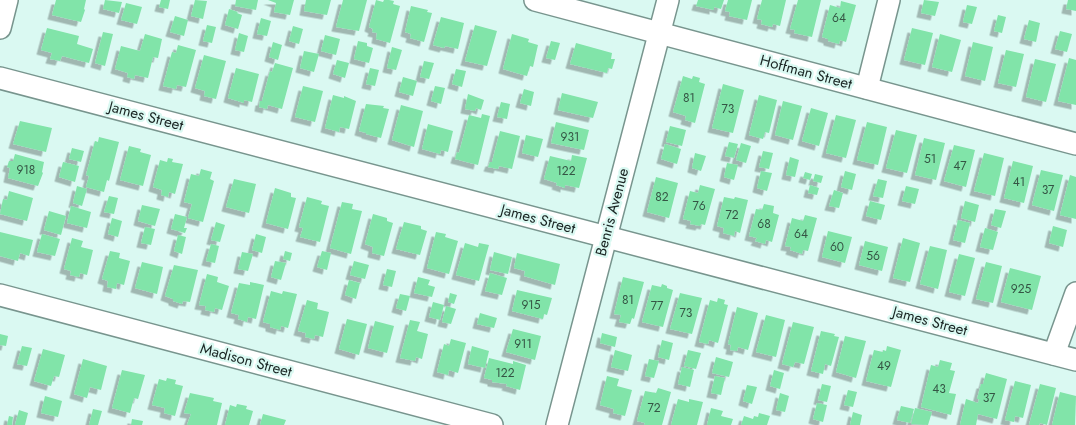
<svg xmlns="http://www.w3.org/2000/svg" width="1076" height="425" font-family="Jost,sans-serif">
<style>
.building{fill:#81e4a9;filter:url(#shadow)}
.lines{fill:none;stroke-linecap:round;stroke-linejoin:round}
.minor-casing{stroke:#78958e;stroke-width:24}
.minor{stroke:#fff;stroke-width:21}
.labels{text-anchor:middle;stroke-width:4.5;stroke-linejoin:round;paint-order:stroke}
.number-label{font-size:12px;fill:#345544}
.street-label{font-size:15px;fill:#1a2523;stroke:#daf9f2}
</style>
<defs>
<filter id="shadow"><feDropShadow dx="-4.5" dy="4.5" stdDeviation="0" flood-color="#0004"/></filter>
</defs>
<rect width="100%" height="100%" fill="#daf9f2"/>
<g class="building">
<path d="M 56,0 L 86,0 L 84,9 L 85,10 L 81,22 L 52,15 Z"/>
<path d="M 105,0 L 122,2 L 119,13 L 103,9 Z"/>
<path d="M 161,0 L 170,0 L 168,9 L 159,7 Z"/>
<path d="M 195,0 L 207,1 L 203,19 L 191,16 Z"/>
<path d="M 236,0 L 258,0 L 256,10 L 235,6 Z"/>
<path d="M 268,0 L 294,0 L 290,15 L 274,12 L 276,3 Z"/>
<path d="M 306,0 L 331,0 L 327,15 L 304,11 Z"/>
<path d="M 343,0 L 367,0 L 359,31 L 336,27 Z"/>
<path d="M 376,0 L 383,2 L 384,0 L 389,0 L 394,1 L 393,4 L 400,6 L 390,43 L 376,39 L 377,33 L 372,32 L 373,29 L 369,27 Z"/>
<path d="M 698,0 L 724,0 L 721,9 L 714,7 L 714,10 L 696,6 Z"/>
<path d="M 728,0 L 752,0 L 747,20 L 729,16 L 730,12 L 725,11 Z"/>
<path d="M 762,0 L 786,0 L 780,26 L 773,24 L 772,27 L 761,24 L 762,20 L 757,19 Z"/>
<path d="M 798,0 L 821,0 L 812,37 L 794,33 L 795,30 L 790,29 Z"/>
<path d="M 924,0 L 939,2 L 935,16 L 921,13 Z"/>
<path d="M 1068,0 L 1076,0 L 1076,11 L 1066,9 Z"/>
<path d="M 841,1 L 856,5 L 846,42 L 840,40 L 839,44 L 828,41 L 828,39 L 822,37 L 830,5 L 840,8 Z"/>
<path d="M 126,3 L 142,7 L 137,24 L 121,20 Z"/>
<path d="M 967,5 L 977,7 L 972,24 L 963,22 Z"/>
<path d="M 411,6 L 428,10 L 427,12 L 432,13 L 424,42 L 410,38 L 411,34 L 405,32 Z"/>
<path d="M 229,9 L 238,12 L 237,13 L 242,15 L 238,29 L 225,25 Z"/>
<path d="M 998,15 L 1006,17 L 1002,33 L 994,31 Z"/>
<path d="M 175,16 L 188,20 L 184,36 L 170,32 Z"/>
<path d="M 441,17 L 464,23 L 458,49 L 445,46 L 444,48 L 433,45 Z"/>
<path d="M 261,18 L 271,21 L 267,36 L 257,34 Z"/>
<path d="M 1029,20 L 1040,23 L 1036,42 L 1024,39 Z"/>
<path d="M 207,25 L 216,27 L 212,43 L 203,41 Z"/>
<path d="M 475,25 L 497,31 L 487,66 L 465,61 Z"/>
<path d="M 293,26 L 303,29 L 299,44 L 289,41 Z"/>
<path d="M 47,28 L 79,36 L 77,44 L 93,49 L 89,63 L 62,56 L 60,61 L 50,59 L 52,53 L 41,50 Z"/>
<path d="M 912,28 L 933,33 L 925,65 L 904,60 Z"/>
<path d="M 1060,31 L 1072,34 L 1067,52 L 1055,49 Z"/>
<path d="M 103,32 L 113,34 L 105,66 L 95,63 Z"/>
<path d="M 239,33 L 248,36 L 244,52 L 235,50 Z"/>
<path d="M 145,34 L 162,39 L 158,58 L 153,57 L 148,78 L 135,75 L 134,79 L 127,77 L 128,73 L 115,69 L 121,46 L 140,51 Z"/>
<path d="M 512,34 L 529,39 L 528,42 L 538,45 L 533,67 L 530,66 L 527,76 L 503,69 Z"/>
<path d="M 940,34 L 961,40 L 952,72 L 932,67 Z"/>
<path d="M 325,35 L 340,39 L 336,55 L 321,51 Z"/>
<path d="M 358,41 L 367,43 L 367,46 L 373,48 L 369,63 L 354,59 Z"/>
<path d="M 551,41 L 560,43 L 555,60 L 546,58 Z"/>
<path d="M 273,42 L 282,45 L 278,60 L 269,57 Z"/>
<path d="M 973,42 L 993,47 L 985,81 L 965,76 Z"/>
<path d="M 576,43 L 612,53 L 611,59 L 615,59 L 612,69 L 608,68 L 607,73 L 570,64 Z"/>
<path d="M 178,45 L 196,50 L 186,87 L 177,85 L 176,89 L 163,86 L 172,52 L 176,53 Z"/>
<path d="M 392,47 L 402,50 L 396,70 L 387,68 Z"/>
<path d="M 1006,50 L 1024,54 L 1016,87 L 998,83 Z"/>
<path d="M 304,51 L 319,54 L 314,72 L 300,68 Z"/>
<path d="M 204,55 L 226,61 L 216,99 L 204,96 L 205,91 L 195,88 Z"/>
<path d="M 1069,58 L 1076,60 L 1076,105 L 1058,101 Z"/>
<path d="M 1035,59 L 1056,64 L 1046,102 L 1026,97 Z"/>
<path d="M 337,60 L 349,63 L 345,78 L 333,74 Z"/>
<path d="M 424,61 L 434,63 L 429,79 L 420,77 Z"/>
<path d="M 275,63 L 293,68 L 282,109 L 268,105 L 267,109 L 259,107 L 260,101 L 262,101 L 270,71 L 272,72 Z"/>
<path d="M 236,68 L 259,74 L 252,102 L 244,100 L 244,103 L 228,98 Z"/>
<path d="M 370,68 L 379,70 L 375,86 L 366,84 Z"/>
<path d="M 456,69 L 466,71 L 462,87 L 452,84 Z"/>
<path d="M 683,76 L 692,79 L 693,76 L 700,78 L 699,82 L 705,84 L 695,123 L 685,120 L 686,116 L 673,112 Z"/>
<path d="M 403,77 L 417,81 L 413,96 L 399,92 Z"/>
<path d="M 723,84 L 744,90 L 733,133 L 712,128 Z"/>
<path d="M 303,86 L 323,91 L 315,122 L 295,117 Z"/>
<path d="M 435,86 L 445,88 L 441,104 L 431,101 Z"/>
<path d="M 524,89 L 534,92 L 531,106 L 520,103 Z"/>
<path d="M 562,93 L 598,102 L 593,118 L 558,110 Z"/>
<path d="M 468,94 L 484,100 L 481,110 L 476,108 L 475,111 L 465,109 Z"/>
<path d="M 333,95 L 344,98 L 344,96 L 356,101 L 349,129 L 340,127 L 339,132 L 325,128 Z"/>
<path d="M 759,95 L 777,100 L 769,133 L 765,132 L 763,139 L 749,135 Z"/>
<path d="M 783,101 L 802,106 L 793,140 L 775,135 Z"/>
<path d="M 501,102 L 510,104 L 507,119 L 497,117 Z"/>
<path d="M 366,104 L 384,106 L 383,108 L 389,109 L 381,138 L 366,134 L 366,133 L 359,131 Z"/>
<path d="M 401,105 L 423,111 L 414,147 L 392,140 Z"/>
<path d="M 811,108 L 828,113 L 819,146 L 802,141 Z"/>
<path d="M 482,114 L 490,116 L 478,165 L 455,159 L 457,152 L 459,153 L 469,115 L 481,118 Z"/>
<path d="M 836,115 L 856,120 L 846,158 L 826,153 Z"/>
<path d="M 20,121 L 52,128 L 46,152 L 13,144 Z"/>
<path d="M 556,122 L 589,130 L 584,150 L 551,143 Z"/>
<path d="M 867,122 L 887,127 L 878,165 L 857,160 Z"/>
<path d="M 428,124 L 453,131 L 448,152 L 441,150 L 440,154 L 422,149 Z"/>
<path d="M 670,126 L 686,130 L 682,146 L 666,142 Z"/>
<path d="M 896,130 L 917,135 L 907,173 L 886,168 Z"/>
<path d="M 500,131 L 520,136 L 512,169 L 499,166 L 498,169 L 488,167 L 490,162 L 492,162 Z"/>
<path d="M 526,135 L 543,139 L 538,157 L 522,153 Z"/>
<path d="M 99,137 L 119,142 L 109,181 L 107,180 L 104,192 L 86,187 L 89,176 L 86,175 L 95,141 L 98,142 Z"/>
<path d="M 924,138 L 945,143 L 936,180 L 915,175 Z"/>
<path d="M 729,142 L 738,144 L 734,158 L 725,156 Z"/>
<path d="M 741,143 L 751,146 L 746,163 L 736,160 Z"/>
<path d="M 665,144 L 681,149 L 677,164 L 661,159 Z"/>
<path d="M 954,145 L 975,150 L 966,187 L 944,181 Z"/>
<path d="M 129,146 L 141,149 L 140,152 L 151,155 L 143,186 L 120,180 Z"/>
<path d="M 72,148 L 84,151 L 81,162 L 69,159 Z"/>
<path d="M 763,151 L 773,153 L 769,169 L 759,167 Z"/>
<path d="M 695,153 L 706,156 L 701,171 L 692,168 Z"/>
<path d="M 984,153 L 1004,158 L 995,196 L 974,191 Z"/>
<path d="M 15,154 L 44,162 L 42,172 L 43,173 L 38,186 L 8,178 L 10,168 L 7,167 L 9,161 L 13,161 Z"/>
<path d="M 572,155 L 587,158 L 579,188 L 565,185 L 565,188 L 556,185 L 557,183 L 544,179 L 550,156 L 571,161 Z"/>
<path d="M 790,157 L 799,160 L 795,177 L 786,175 Z"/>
<path d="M 168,158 L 173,159 L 172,162 L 183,164 L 175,194 L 169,192 L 168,197 L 161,195 L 162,190 L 153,187 L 160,160 L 167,162 Z"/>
<path d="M 1013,161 L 1033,166 L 1024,203 L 1004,198 Z"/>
<path d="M 63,162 L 79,166 L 75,182 L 59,177 Z"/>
<path d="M 727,163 L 738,165 L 734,180 L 724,177 Z"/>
<path d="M 201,169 L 212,172 L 210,179 L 214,181 L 203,222 L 188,218 L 192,204 L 184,202 L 191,174 L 199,176 Z"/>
<path d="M 1041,170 L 1063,175 L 1054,211 L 1032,205 Z"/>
<path d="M 761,171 L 772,173 L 767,191 L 757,188 Z"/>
<path d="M 845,171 L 856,174 L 852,190 L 841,187 Z"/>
<path d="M 805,172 L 812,174 L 810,180 L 803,178 Z"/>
<path d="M 815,174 L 823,176 L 821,183 L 813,181 Z"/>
<path d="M 1070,175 L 1076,177 L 1076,219 L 1060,215 Z"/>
<path d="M 656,177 L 678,183 L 669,218 L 647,212 Z"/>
<path d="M 234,179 L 256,184 L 249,213 L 226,207 Z"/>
<path d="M 878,179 L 887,181 L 883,198 L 873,196 Z"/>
<path d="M 700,185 L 715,189 L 705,225 L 701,224 L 700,226 L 690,224 L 691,221 L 683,219 L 690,191 L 698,193 Z"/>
<path d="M 810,185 L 819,188 L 817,195 L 808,193 Z"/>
<path d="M 77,186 L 87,189 L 82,206 L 73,203 Z"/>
<path d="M 906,186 L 919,189 L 915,204 L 902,201 Z"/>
<path d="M 275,188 L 291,193 L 291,197 L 296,198 L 288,229 L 266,223 Z"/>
<path d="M 834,190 L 843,193 L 839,208 L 829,206 Z"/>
<path d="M 9,191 L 33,198 L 27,221 L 0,214 L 3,199 L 7,200 Z"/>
<path d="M 109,196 L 118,198 L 114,214 L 104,212 Z"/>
<path d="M 307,197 L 322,201 L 321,204 L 329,206 L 320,242 L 300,237 L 303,228 L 299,227 Z"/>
<path d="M 724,197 L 734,199 L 735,197 L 748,200 L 740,233 L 735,231 L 734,236 L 723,233 L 724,228 L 717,226 Z"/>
<path d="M 870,201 L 885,205 L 881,220 L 866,216 Z"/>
<path d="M 965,201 L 979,205 L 975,222 L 961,218 Z"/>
<path d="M 342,202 L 353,204 L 352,209 L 362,211 L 351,254 L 330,248 Z"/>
<path d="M 764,204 L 774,206 L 773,213 L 779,215 L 772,242 L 766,240 L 765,244 L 755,241 L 757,238 L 749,236 L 756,209 L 762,210 Z"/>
<path d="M 142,205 L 160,209 L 155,226 L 138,221 Z"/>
<path d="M 71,206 L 91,212 L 87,228 L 67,223 Z"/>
<path d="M 995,209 L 1006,211 L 1001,228 L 991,225 Z"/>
<path d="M 49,211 L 66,216 L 61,235 L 44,230 Z"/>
<path d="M 175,214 L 187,217 L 184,228 L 187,228 L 185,233 L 171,229 Z"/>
<path d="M 373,214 L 387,218 L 387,221 L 393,223 L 384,256 L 372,253 L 373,247 L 365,244 Z"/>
<path d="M 805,215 L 817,218 L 808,251 L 803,250 L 802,254 L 790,250 L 791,247 L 785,246 L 792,218 L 803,221 Z"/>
<path d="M 112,218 L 122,221 L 118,237 L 108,234 Z"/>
<path d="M 958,220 L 970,223 L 965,243 L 953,240 Z"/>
<path d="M 216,222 L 225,225 L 220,242 L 211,240 Z"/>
<path d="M 404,222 L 421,226 L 421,229 L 427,231 L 420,255 L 396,249 Z"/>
<path d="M 1053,226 L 1067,230 L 1063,247 L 1049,243 Z"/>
<path d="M 145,227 L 155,229 L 151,245 L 141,243 Z"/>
<path d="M 985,228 L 998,232 L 993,250 L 980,247 Z"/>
<path d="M 828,231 L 852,237 L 845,263 L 822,257 Z"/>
<path d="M 0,232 L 33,240 L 29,256 L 20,253 L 18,261 L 0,256 Z"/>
<path d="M 436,232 L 446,234 L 445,237 L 458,241 L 449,274 L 427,268 Z"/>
<path d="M 42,234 L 60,239 L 55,256 L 37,252 Z"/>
<path d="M 256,234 L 266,237 L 262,253 L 252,250 Z"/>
<path d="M 178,235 L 186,237 L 182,254 L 174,251 Z"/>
<path d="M 72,238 L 83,241 L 81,247 L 93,250 L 87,275 L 80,273 L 79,277 L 70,275 L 71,271 L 64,269 Z"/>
<path d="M 903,238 L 920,243 L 910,282 L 893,278 Z"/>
<path d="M 865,241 L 888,247 L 882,271 L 859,265 Z"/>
<path d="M 465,243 L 478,247 L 479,243 L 489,245 L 479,281 L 456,275 Z"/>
<path d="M 211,244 L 219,246 L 215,263 L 206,261 Z"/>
<path d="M 930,246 L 947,250 L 938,289 L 920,284 Z"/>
<path d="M 110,251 L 120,253 L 119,258 L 130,261 L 124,285 L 117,283 L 116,289 L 107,287 L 108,281 L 102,279 Z"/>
<path d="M 285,251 L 292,253 L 290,261 L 283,259 Z"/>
<path d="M 322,251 L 331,253 L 327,270 L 317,267 Z"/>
<path d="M 242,252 L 253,254 L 248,271 L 238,269 Z"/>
<path d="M 494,252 L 512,257 L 508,274 L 490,270 Z"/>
<path d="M 517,253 L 560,264 L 555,285 L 524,276 L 525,271 L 514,268 Z"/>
<path d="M 959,254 L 975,258 L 965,296 L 949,292 Z"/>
<path d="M 275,261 L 286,263 L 281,280 L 271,277 Z"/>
<path d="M 354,261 L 369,265 L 365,279 L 350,275 Z"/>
<path d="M 142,262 L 163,267 L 157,294 L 135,288 Z"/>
<path d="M 986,262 L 1002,266 L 993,303 L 976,299 Z"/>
<path d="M 174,265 L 198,270 L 190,302 L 183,301 L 182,304 L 173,301 L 173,299 L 165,296 Z"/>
<path d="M 1010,268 L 1041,276 L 1032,310 L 1001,302 Z"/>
<path d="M 387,269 L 396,271 L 392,287 L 383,285 Z"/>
<path d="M 490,273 L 507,278 L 502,295 L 485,291 Z"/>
<path d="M 207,274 L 218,277 L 217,282 L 229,286 L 222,310 L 215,308 L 214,312 L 205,310 L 206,306 L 199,305 Z"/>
<path d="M 418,277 L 430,280 L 428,285 L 435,287 L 432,297 L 414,293 Z"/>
<path d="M 623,277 L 644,282 L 634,319 L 632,318 L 630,324 L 619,322 L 621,315 L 614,314 Z"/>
<path d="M 349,280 L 360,283 L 356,299 L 345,295 Z"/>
<path d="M 250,282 L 264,285 L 256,319 L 248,317 L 247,322 L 238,319 L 239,315 L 231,313 L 239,283 L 250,285 Z"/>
<path d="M 662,284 L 667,286 L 667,288 L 673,290 L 663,327 L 642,322 L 652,285 L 661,287 Z"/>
<path d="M 517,290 L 552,298 L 547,315 L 544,314 L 543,319 L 512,311 Z"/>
<path d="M 271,291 L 282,294 L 283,291 L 297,294 L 288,328 L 281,326 L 280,330 L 270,327 L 270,324 L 263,322 Z"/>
<path d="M 450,293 L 457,295 L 454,304 L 448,302 Z"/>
<path d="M 680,293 L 702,298 L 692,334 L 670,329 Z"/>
<path d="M 400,294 L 410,296 L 406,311 L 396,308 Z"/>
<path d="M 718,298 L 725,300 L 724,304 L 728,305 L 718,343 L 709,340 L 708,344 L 699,342 L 710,300 L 717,302 Z"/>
<path d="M 307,300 L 318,303 L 317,309 L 329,312 L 323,337 L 315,335 L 314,339 L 305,337 L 306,333 L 298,331 Z"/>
<path d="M 433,302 L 444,305 L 440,320 L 429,317 Z"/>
<path d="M 446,306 L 456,309 L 451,324 L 442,322 Z"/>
<path d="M 737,307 L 758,313 L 748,350 L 738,347 L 737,351 L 730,350 L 731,345 L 728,344 Z"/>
<path d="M 480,313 L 497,318 L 494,328 L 477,324 Z"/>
<path d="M 766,315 L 785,320 L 776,357 L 756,352 Z"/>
<path d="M 347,319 L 367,324 L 359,355 L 339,349 Z"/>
<path d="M 410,320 L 420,322 L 417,331 L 428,334 L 422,359 L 416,357 L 415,361 L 400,358 Z"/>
<path d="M 375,321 L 394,326 L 387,353 L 368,348 Z"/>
<path d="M 793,322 L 814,327 L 804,364 L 795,362 L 793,367 L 782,364 Z"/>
<path d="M 513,329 L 541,336 L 535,360 L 506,352 Z"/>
<path d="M 821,331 L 835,334 L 834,336 L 839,337 L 831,366 L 825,364 L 823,374 L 811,371 Z"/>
<path d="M 602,333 L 617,337 L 615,347 L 600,343 Z"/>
<path d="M 0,334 L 8,336 L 6,346 L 0,345 Z"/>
<path d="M 845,336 L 866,341 L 856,378 L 836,372 Z"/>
<path d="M 451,339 L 466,343 L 458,373 L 449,370 L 448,375 L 437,372 L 444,344 L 449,346 Z"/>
<path d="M 662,340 L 673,343 L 669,360 L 658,357 Z"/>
<path d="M 22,346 L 32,348 L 27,366 L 17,364 Z"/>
<path d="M 472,346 L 489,351 L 485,368 L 468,364 Z"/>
<path d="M 887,346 L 901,350 L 891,387 L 866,381 L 874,350 L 883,352 L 883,350 L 886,351 Z"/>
<path d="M 43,349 L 65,355 L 59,377 L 54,376 L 51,386 L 34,381 Z"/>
<path d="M 615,350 L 632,355 L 628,371 L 611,367 Z"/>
<path d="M 688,350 L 701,353 L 696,369 L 684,366 Z"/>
<path d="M 716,357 L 733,362 L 729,377 L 712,373 Z"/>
<path d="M 489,358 L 513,364 L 513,361 L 526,365 L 520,390 L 506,386 L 507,384 L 492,382 L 492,380 L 484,378 Z"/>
<path d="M 83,359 L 107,366 L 101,390 L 90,387 L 87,398 L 74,394 Z"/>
<path d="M 649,359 L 659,361 L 654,378 L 645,376 Z"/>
<path d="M 940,360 L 952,363 L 950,370 L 955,371 L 949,393 L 956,394 L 951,415 L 921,407 L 931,365 L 938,367 Z"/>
<path d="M 682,367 L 694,370 L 690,387 L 678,384 Z"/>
<path d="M 122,370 L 145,375 L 138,399 L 134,398 L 130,413 L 112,408 Z"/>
<path d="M 774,370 L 784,373 L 780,389 L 770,386 Z"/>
<path d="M 986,373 L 1007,379 L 997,419 L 978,414 L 976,425 L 960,425 L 966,399 L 978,403 L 979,399 L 977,399 L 981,384 L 983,384 Z"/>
<path d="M 607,376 L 619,379 L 617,386 L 632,390 L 625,416 L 613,413 L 614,409 L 600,405 Z"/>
<path d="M 715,376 L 725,378 L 721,395 L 711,393 Z"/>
<path d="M 167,378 L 176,380 L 175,384 L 183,386 L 175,416 L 164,413 L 165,408 L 152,405 L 159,379 L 166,381 Z"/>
<path d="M 1015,381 L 1031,385 L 1023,418 L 1015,416 L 1014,422 L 1005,420 Z"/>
<path d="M 822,384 L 831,386 L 827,402 L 818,400 Z"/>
<path d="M 1040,384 L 1056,388 L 1047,425 L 1040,423 L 1039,425 L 1029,425 Z"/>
<path d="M 747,385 L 757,387 L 752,404 L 743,401 Z"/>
<path d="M 658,388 L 671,392 L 662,425 L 644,425 L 645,423 L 637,421 L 645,391 L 656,393 Z"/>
<path d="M 848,390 L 857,392 L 853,407 L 844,405 Z"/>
<path d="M 1060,392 L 1076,396 L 1075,425 L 1052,425 Z"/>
<path d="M 190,393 L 214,398 L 213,401 L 222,403 L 217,425 L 187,425 L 191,414 L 184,413 Z"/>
<path d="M 780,393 L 789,396 L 785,412 L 776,410 Z"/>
<path d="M 45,396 L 62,401 L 58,417 L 41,413 Z"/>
<path d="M 678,399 L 689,402 L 689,399 L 703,402 L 697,425 L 671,425 Z"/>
<path d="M 817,403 L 827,405 L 823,422 L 813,419 Z"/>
<path d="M 237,404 L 247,406 L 246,409 L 253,411 L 249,425 L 225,425 L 230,405 L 236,407 Z"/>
<path d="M 901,406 L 914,409 L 910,423 L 897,420 Z"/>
<path d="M 711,408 L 723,411 L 721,416 L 733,419 L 731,425 L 707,425 Z"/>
<path d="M 915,408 L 932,412 L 928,425 L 911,424 Z"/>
<path d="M 93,409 L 102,411 L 98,425 L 89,425 Z"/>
<path d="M 19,410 L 28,413 L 25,425 L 15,425 Z"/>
<path d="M 853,412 L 862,415 L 860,425 L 850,425 Z"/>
<path d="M 759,413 L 770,416 L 767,425 L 741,425 L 744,416 L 753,419 L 754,416 L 758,417 Z"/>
<path d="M 263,414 L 286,420 L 284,425 L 260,425 Z"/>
<path d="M 9,416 L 13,417 L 12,425 L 7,425 Z"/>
<path d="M 132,419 L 143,421 L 142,425 L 131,425 Z"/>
</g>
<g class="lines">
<g class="minor-casing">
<g id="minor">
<path d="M 535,0 L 1076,144"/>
<path d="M 0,28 L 7,0"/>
<path d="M 0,78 L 1076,360"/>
<path d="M 867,88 L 889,0"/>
<path d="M 0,295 L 492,425"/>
<path d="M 1054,354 L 1076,293"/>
<path d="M 557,425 L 668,0"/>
</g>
</g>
<use href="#minor" class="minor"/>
</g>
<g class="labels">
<g class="number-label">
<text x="839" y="22">64</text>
<text x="689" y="102">81</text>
<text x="728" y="113">73</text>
<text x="570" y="141">931</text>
<text x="930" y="163">51</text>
<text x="960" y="170">47</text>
<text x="26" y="174">918</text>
<text x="566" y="175">122</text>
<text x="1019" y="186">41</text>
<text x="1048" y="194">37</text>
<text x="662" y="201">82</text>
<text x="699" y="210">76</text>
<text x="732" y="219">72</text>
<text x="764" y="228">68</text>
<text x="801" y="238">64</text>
<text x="837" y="251">60</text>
<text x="873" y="260">56</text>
<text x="1021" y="293">925</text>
<text x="628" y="304">81</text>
<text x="531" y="309">915</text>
<text x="657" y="310">77</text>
<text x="686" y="317">73</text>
<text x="523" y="348">911</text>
<text x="884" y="370">49</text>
<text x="505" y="377">122</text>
<text x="939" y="393">43</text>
<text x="989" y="402">37</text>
<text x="654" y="412">72</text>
</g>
<g class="street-label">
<text transform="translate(806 72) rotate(15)" y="5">Hoffman Street</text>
<text transform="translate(146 116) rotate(15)" y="5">James Street</text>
<text transform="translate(612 212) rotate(-75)" y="5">Benris Avenue</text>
<text transform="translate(538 219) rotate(15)" y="5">James Street</text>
<text transform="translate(930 321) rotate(15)" y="5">James Street</text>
<text transform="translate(246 360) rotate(15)" y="5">Madison Street</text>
</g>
</g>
</svg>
